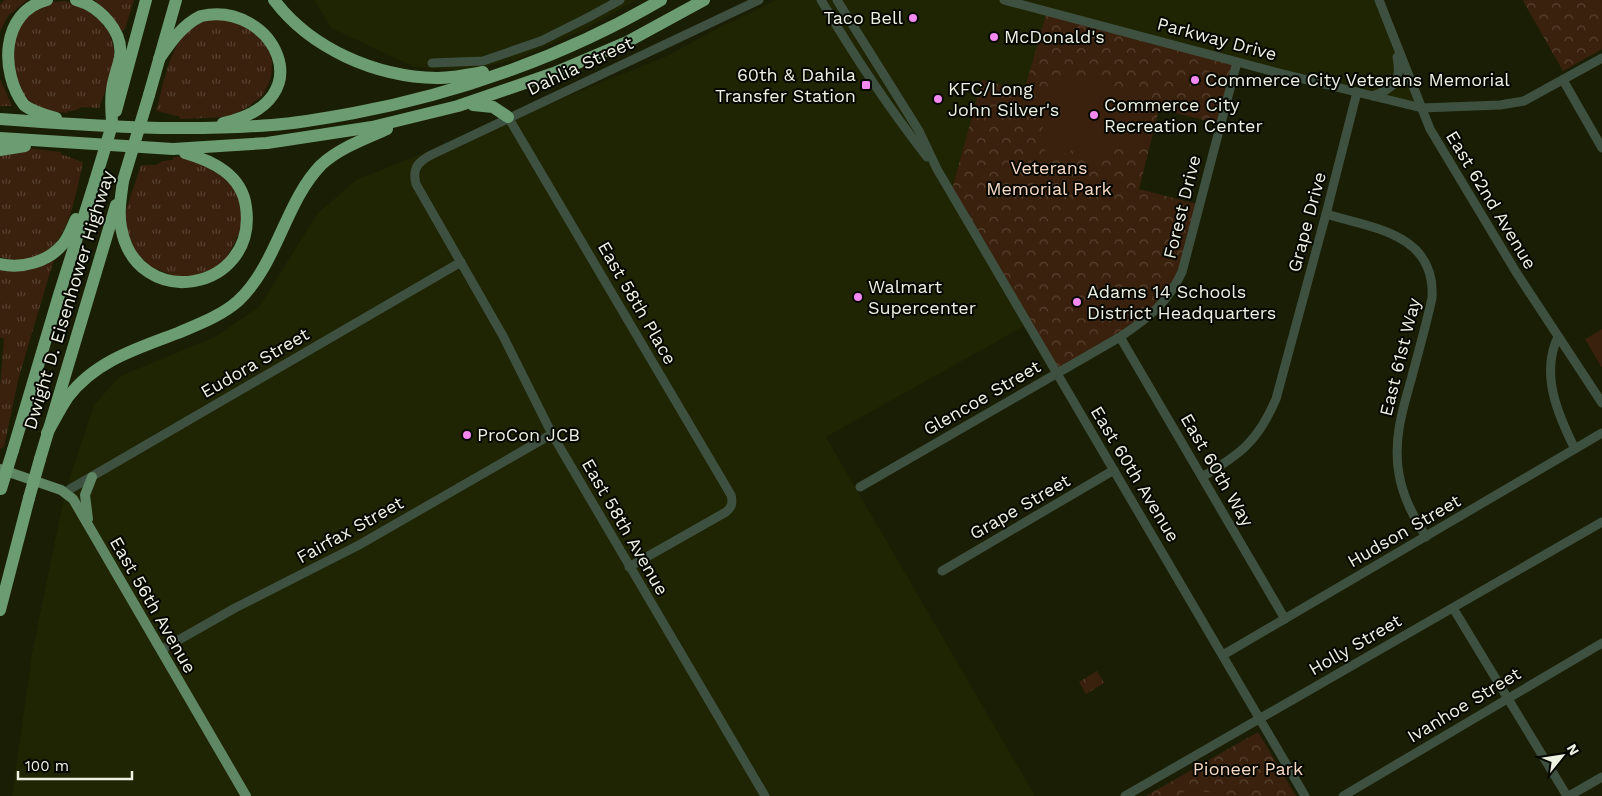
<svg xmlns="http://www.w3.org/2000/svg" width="1602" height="796" font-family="'Work Sans',sans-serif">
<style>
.built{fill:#1f2402}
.grass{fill:url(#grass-tufts)}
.forest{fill:url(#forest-crowns)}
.pitch{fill:#3a210d}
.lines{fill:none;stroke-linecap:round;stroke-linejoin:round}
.minor{stroke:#3e5140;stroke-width:9}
.major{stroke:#5f8764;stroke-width:10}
.highway{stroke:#6b9c72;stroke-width:12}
.highway-bridge{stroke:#6b9c72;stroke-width:12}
.poi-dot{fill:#f489f1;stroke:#060701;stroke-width:2}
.labels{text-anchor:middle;stroke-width:4;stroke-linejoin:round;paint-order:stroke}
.poi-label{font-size:18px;fill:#edf1e1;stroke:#060701;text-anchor:start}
.street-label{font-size:18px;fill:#edf1e1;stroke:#060701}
.park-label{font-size:18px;fill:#f6d8c2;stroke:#060701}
</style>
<defs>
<pattern id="grass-tufts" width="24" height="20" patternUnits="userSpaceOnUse" patternTransform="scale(1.25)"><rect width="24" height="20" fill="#3a210d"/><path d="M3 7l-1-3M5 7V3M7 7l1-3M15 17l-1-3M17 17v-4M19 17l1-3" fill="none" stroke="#574230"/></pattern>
<pattern id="forest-crowns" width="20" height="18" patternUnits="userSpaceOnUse" patternTransform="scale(1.25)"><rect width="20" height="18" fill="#3a210d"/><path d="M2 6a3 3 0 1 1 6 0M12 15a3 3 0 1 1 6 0" fill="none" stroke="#574230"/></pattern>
</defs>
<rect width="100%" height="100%" fill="#1a1e04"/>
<g class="built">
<path d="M 314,0 L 636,0 L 589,27 L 515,60 L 462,71 L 414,67 L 331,28 Z"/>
<path d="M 776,0 L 1376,0 L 1422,108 L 1047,11 L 1024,92 L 982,80 L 1026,325 L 826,437 L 1035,796 L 12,796 L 32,653 L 65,492 L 94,405 L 120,376 L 215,337 L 259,307 L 317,214 L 356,180 L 667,56 L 718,28 Z"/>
</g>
<g class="grass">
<path d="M 4,0 L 27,0 L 8,16 L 0,31 L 0,4 Z"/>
<path d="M 94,0 L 134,0 L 125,29 L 120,32 L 108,12 Z"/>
<path d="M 65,1 C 80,4 91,10 101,21 C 126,51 110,76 99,108 L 82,107 L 73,111 L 68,111 L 68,113 C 40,111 31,105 12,84 L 15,25 L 50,2 Z"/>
<path d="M 212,16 L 253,26 L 271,54 L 272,63 L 271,78 L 263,95 L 248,107 L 228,117 L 180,119 L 179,116 C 173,116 165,112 156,111 C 164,83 168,51 189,29 C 194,23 205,20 212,16 Z"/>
<path d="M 0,79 L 12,106 L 0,106 Z"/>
<path d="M 26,148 L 61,152 L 61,155 C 70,156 75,160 83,162 C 73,207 65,274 0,257 L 0,151 Z"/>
<path d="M 173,157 L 183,157 L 212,165 L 237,190 L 243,225 L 227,258 L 211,270 L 193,276 L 174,276 L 149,266 L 136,252 L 127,233 L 125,213 L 141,165 L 156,165 L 163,161 L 173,160 Z"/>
<path d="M 54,259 L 18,380 L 4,447 L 0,449 L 0,387 L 4,339 L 0,337 L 0,267 Z"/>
</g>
<g class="forest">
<path d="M 1524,0 L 1602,0 L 1602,49 L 1563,71 L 1523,1 Z"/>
<path d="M 1047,11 L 1237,62 L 1220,124 L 1159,109 L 1139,189 L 1200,205 L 1182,272 L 1160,306 L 1057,373 L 951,193 L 982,80 L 1024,91 Z"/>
<path d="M 1097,671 L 1104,683 L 1086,694 L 1079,682 Z"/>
<path d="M 1258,732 L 1296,796 L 1146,796 Z"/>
</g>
<g class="pitch">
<path d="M 1072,71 L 1075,77 C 1093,73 1111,80 1123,93 L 1137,86 L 1150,111 L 1141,150 L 1130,156 L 1124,145 L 1089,163 L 1080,146 L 1050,161 L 1038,136 L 1042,134 L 1044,119 L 1040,118 L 1038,113 L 1039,109 L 1043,107 L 1038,103 L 1050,90 L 1047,84 Z"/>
<path d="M 1602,329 L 1602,368 L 1585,339 Z"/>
<path d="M 1187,790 L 1241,796 L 1177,796 Z"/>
</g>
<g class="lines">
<g class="minor">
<path d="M 759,0 L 431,155 C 418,162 412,168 416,184 L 503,336 L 552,434 L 765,796"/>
<path d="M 821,0 C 853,54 888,107 927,157"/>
<path d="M 837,0 L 919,131 L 937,169 L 1305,796"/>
<path d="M 1004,0 L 1271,71 L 1422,108 L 1500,105 L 1524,101 L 1602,58"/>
<path d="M 1379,0 L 1430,129 L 1516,272 L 1602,403"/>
<path d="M 432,63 L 483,61 L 541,41 L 589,17 L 620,0"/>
<path d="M 1563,80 L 1602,148"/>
<path d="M 1373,96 C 1395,87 1402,82 1397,57"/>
<path d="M 508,117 L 731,495 C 733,503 732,507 726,512 L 629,567"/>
<path d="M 1326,214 C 1373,228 1436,234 1432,298 C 1426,326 1418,353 1411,380 C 1402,411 1393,442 1399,474 C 1403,498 1414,517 1426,537"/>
<path d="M 1120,337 L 1285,619"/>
<path d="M 1558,337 C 1540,374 1558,415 1575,449"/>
<path d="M 1202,477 C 1241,454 1258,441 1276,399 L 1326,214 L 1357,92"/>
<path d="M 860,487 L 1120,337 C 1148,318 1167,304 1182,272 L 1237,62"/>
<path d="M 65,492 L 461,262"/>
<path d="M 942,571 L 1114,470"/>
<path d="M 1453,608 L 1567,796"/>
<path d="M 161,650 L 235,608 L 359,545 L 552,434"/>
<path d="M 1223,655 L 1602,433"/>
<path d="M 1125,796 L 1602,522"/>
<path d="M 1343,796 L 1602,643"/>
<path d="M 1569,796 L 1602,777"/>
</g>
<g class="major">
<path d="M 0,469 L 61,490 L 73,499 L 246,796"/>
<path d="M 88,519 L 85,495 L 92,477"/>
</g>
<g class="highway">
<path d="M 47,0 C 0,12 0,73 24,105 C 33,112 45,115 56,118"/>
<path d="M 76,0 C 99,6 124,31 120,57 C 118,68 113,79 112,90 C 110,102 112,114 112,125"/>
<path d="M 274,0 C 311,49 376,77 437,78 C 453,78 468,75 483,72"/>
<path d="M 159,59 C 170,43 182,25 201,16 C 272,0 326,101 223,123"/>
<path d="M 149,95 L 176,0"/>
<path d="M 473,105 L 493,107 L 508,117"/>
<path d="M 116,111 L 146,0"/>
<path d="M 0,119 C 92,126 179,132 272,125 C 299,123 327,118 354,113 C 460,93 567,55 661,0"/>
<path d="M 0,138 L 173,149 L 267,143 L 372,127 L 458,106 L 554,73 L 627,42 L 704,0"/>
<path d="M 0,150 L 25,146"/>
<path d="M 123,181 C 121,197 118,212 121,227 C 136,313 258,292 246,207 C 242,175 213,161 185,153"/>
<path d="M 0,264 C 22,269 48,262 63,244 C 69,237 72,227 76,219"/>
<path d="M 47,433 C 54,421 60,409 68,397 C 95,361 138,348 178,333 C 199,324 221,316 238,301 C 277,265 285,202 321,165 C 339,148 365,139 387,129"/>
<path d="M 13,450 L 59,295 L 95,181"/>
<path d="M 40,459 L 116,205"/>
<path d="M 0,610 L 29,498"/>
</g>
<g class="highway-bridge">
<path d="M 95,181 L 112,125"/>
<path d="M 123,181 L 149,95"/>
<path d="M 1,489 L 13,450"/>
<path d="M 29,498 L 40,459"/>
</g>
</g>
<g class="poi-dot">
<circle cx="913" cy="18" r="5"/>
<circle cx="994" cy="37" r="5"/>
<circle cx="1195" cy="80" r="5"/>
<rect x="861" y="80" width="10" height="10" rx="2.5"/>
<circle cx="938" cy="99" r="5"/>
<circle cx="1094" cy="115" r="5"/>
<circle cx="858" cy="297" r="5"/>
<circle cx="1077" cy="302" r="5"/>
<circle cx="467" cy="435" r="5"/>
</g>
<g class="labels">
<g class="poi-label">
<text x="903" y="24" text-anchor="end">Taco Bell</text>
<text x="1004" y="43">McDonald's</text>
<text x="856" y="81" text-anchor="end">60th &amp; Dahila<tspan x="856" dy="21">Transfer Station</tspan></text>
<text x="1205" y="86">Commerce City Veterans Memorial</text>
<text x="948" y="95">KFC/Long<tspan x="948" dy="21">John Silver's</tspan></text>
<text x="1104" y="111">Commerce City<tspan x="1104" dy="21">Recreation Center</tspan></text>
<text x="868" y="293">Walmart<tspan x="868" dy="21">Supercenter</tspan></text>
<text x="1087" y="298">Adams 14 Schools<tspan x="1087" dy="21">District Headquarters</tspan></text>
<text x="477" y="441">ProCon JCB</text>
</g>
<g class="street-label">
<text transform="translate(1217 39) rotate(15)" y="6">Parkway Drive</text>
<text transform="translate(580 66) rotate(-25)" y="6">Dahlia Street</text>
<text transform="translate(1491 200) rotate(59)" y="6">East 62nd Avenue</text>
<text transform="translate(1182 207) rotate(-76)" y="6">Forest Drive</text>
<text transform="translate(1307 222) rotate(-75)" y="6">Grape Drive</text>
<text transform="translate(69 300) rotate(-73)" y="6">Dwight D. Eisenhower Highway</text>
<text transform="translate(637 303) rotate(60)" y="6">East 58th Place</text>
<text transform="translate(1400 357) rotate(-76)" y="6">East 61st Way</text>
<text transform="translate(255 363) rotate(-30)" y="6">Eudora Street</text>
<text transform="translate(982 398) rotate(-30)" y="6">Glencoe Street</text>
<text transform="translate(1217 470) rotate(60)" y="6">East 60th Way</text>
<text transform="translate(1135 474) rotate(59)" y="6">East 60th Avenue</text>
<text transform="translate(1020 507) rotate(-30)" y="6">Grape Street</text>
<text transform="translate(625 527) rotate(60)" y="6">East 58th Avenue</text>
<text transform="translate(350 530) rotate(-29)" y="6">Fairfax Street</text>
<text transform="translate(1404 531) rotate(-30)" y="6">Hudson Street</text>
<text transform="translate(153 605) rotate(60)" y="6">East 56th Avenue</text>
<text transform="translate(1355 645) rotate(-30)" y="6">Holly Street</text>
<text transform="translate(1464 705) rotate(-31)" y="6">Ivanhoe Street</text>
</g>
<g class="park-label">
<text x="1049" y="174">Veterans<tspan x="1049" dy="21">Memorial Park</tspan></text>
<text x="1248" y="775">Pioneer Park</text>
</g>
</g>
<g transform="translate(1562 756) rotate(60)" stroke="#060701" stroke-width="4" paint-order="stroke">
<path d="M0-4L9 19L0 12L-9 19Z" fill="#edf1e1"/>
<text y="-8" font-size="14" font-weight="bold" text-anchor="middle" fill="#edf1e1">N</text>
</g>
<path d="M18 771v8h114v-8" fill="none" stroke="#edf1e1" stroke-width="2.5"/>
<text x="25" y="771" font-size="15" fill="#edf1e1" stroke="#060701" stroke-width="4" paint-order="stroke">100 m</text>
</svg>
